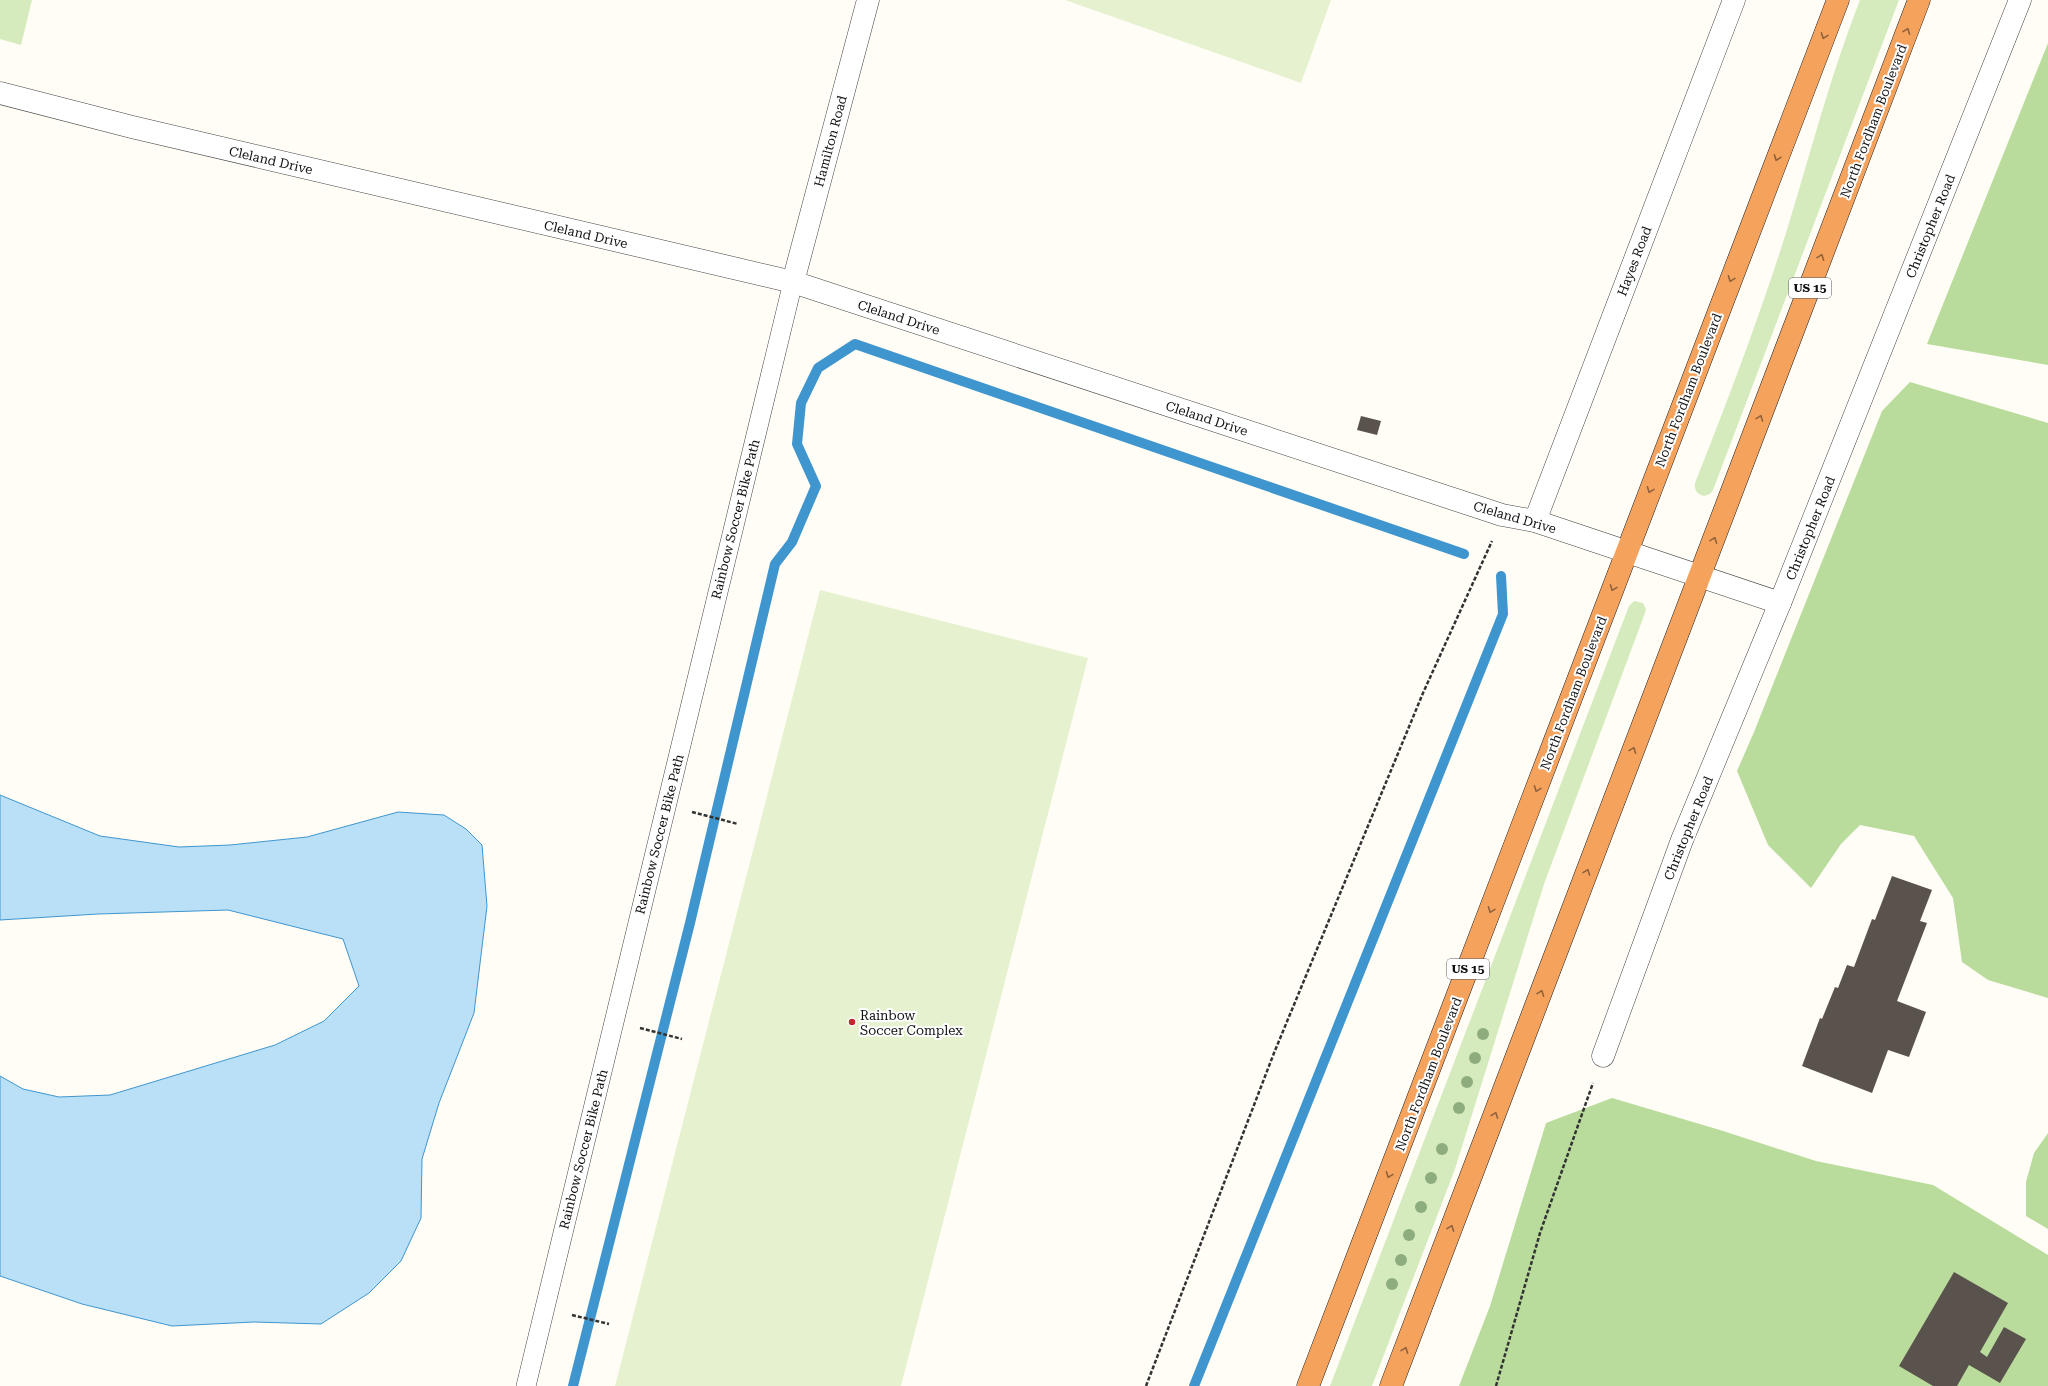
<svg xmlns="http://www.w3.org/2000/svg" width="2048" height="1386" font-family="'Roboto Serif',serif">
<style>
.green{fill:#d5ebbd}
.forest{fill:#b9dc9c}
.pitch{fill:#e6f2cf}
.water{fill:#b9e0f7;stroke:#3f96cf}
.lines{fill:none;stroke-linecap:round;stroke-linejoin:round}
.stream{stroke:#3f96cf;stroke-width:10}
.building{fill:#5a524d}
.lane-casing{stroke:#444;stroke-width:20}
.street-casing{stroke:#444;stroke-width:23}
.highway-casing{stroke:#222;stroke-width:23}
.path{stroke:#333;stroke-width:2.5;stroke-dasharray:4 2;stroke-linecap:butt}
.lane{stroke:#fff;stroke-width:19}
.street{stroke:#fff;stroke-width:22}
.highway{stroke:#f5a25d;stroke-width:22}
.tree{fill:#8dad7f}
.oneway{stroke:#8e613b}
.poi-dot{fill:#c4262e;stroke:#fff;stroke-width:1.5}
.labels{text-anchor:middle;stroke-width:4;stroke-linejoin:round;paint-order:stroke}
.shield{fill:#fff;stroke:#585858;stroke-width:1}
.shield-label{font-size:12px;font-weight:bold;fill:#111}
.street-label{font-size:13px;fill:#111;stroke:#fff}
.poi-label{font-size:13px;fill:#111;stroke:#fff;text-anchor:start}
</style>
<rect width="100%" height="100%" fill="#fffdf5"/>
<g class="green">
<path d="M 0,0 L 32,0 L 21,45 L 0,39 Z"/>
<path d="M 1860,0 L 1899,0 L 1713,490 L 1710,494 L 1704,496 C 1697,494 1694,490 1695,483 C 1728,400 1759,318 1786,233 C 1810,155 1830,76 1860,0 Z"/>
<path d="M 1634,601 L 1643,603 L 1646,609 L 1645,613 L 1544,884 L 1455,1169 L 1372,1386 L 1330,1386 L 1629,606 Z"/>
</g>
<g class="forest">
<path d="M 2048,43 L 2048,365 L 1927,344 Z"/>
<path d="M 1910,382 L 2048,423 L 2048,998 L 1988,980 L 1962,962 L 1953,898 L 1914,836 L 1860,825 L 1841,844 L 1811,888 L 1768,845 L 1737,771 L 1754,732 L 1882,411 Z"/>
<path d="M 1612,1098 L 1720,1130 L 1816,1161 L 1933,1185 L 2048,1255 L 2048,1386 L 1459,1386 L 1490,1306 L 1546,1123 Z"/>
<path d="M 2048,1133 L 2048,1229 L 2026,1216 L 2026,1182 L 2034,1153 Z"/>
</g>
<g class="pitch">
<path d="M 1065,0 L 1331,0 L 1301,83 Z"/>
<path d="M 820,590 L 1088,658 L 901,1386 L 615,1386 Z"/>
</g>
<path class="water" d="M 0,795 L 100,836 L 179,847 L 230,845 L 307,837 L 398,812 L 444,815 L 466,829 L 482,845 L 487,906 L 474,1013 L 439,1103 L 422,1159 L 421,1218 L 401,1261 L 369,1293 L 321,1324 L 254,1322 L 172,1326 L 82,1304 L 0,1276 L 0,1076 L 23,1089 L 59,1097 L 110,1095 L 275,1045 L 324,1021 L 359,986 L 343,939 L 228,910 L 98,914 L 0,920 Z"/>
<g class="lines">
<g class="stream">
<path d="M 573,1386 L 690,923 L 775,564 L 792,542 L 816,486 L 797,444 L 801,403 L 818,368 L 855,344 L 1464,554"/>
<path d="M 1194,1386 L 1503,614 L 1501,576"/>
</g>
</g>
<g class="building">
<path d="M 1361,416 L 1381,421 L 1377,435 L 1357,430 Z"/>
<path d="M 1892,876 L 1932,890 L 1920,921 L 1927,923 L 1897,1001 L 1926,1012 L 1909,1057 L 1888,1050 L 1872,1093 L 1802,1066 L 1820,1018 L 1822,1019 L 1835,987 L 1838,988 L 1847,965 L 1854,967 L 1872,919 L 1875,920 Z"/>
<path d="M 1954,1272 L 2008,1303 L 1980,1352 L 1987,1357 L 2004,1327 L 2026,1339 L 2000,1383 L 1969,1365 L 1957,1386 L 1933,1386 L 1899,1366 Z"/>
</g>
<g class="lines">
<g class="lane-casing">
<path id="lane" d="M 526,1386 L 793,282"/>
</g>
<g class="street-casing">
<g id="street">
<path d="M 0,93 L 132,127 L 793,282 L 1502,515 L 1535,521 L 1780,603"/>
<path d="M 793,282 L 868,0"/>
<path d="M 1535,521 L 1734,0"/>
<path d="M 1603,1056 L 1682,840 L 1780,603 L 2020,0"/>
</g>
</g>
<g class="highway-casing">
<g id="highway">
<path d="M 1308,1386 L 1838,0"/>
<path d="M 1391,1386 L 1919,0"/>
</g>
</g>
<g class="path">
<path d="M 692,812 L 738,824"/>
<path d="M 640,1028 L 682,1039"/>
<path d="M 572,1315 L 609,1324"/>
<path d="M 1146,1386 L 1274,1053 L 1423,693 L 1492,541"/>
<path d="M 1496,1386 L 1540,1233 L 1593,1083"/>
</g>
<use href="#lane" class="lane"/>
<use href="#street" class="street"/>
<use href="#highway" class="highway"/>
</g>
<g class="tree">
<circle cx="1483" cy="1034" r="6"/>
<circle cx="1475" cy="1058" r="6"/>
<circle cx="1467" cy="1082" r="6"/>
<circle cx="1459" cy="1108" r="6"/>
<circle cx="1442" cy="1149" r="6"/>
<circle cx="1431" cy="1178" r="6"/>
<circle cx="1421" cy="1207" r="6"/>
<circle cx="1409" cy="1235" r="6"/>
<circle cx="1401" cy="1260" r="6"/>
<circle cx="1392" cy="1284" r="6"/>
</g>
<defs><path id="oneway-chevron" d="M-2-3.5L2.5 0L-2 3.5" fill="none" stroke-width="1.6" stroke-linecap="round" stroke-linejoin="round"/></defs>
<g class="oneway">
<use href="#oneway-chevron" transform="translate(1907 31) rotate(-69)"/>
<use href="#oneway-chevron" transform="translate(1824 36) rotate(111)"/>
<use href="#oneway-chevron" transform="translate(1777 158) rotate(111)"/>
<use href="#oneway-chevron" transform="translate(1821 257) rotate(-69)"/>
<use href="#oneway-chevron" transform="translate(1731 279) rotate(111)"/>
<use href="#oneway-chevron" transform="translate(1760 418) rotate(-69)"/>
<use href="#oneway-chevron" transform="translate(1650 490) rotate(111)"/>
<use href="#oneway-chevron" transform="translate(1714 540) rotate(-69)"/>
<use href="#oneway-chevron" transform="translate(1613 588) rotate(111)"/>
<use href="#oneway-chevron" transform="translate(1633 750) rotate(-69)"/>
<use href="#oneway-chevron" transform="translate(1537 789) rotate(111)"/>
<use href="#oneway-chevron" transform="translate(1587 872) rotate(-69)"/>
<use href="#oneway-chevron" transform="translate(1491 910) rotate(111)"/>
<use href="#oneway-chevron" transform="translate(1541 993) rotate(-69)"/>
<use href="#oneway-chevron" transform="translate(1495 1115) rotate(-69)"/>
<use href="#oneway-chevron" transform="translate(1389 1175) rotate(111)"/>
<use href="#oneway-chevron" transform="translate(1451 1228) rotate(-69)"/>
<use href="#oneway-chevron" transform="translate(1405 1350) rotate(-69)"/>
</g>
<circle class="poi-dot" cx="852" cy="1022" r="4"/>
<g class="labels">
<g class="shield">
<rect x="1789" y="278" width="42" height="20" rx="3"/>
<rect x="1447" y="959" width="42" height="20" rx="3"/>
</g>
<g class="shield-label">
<text x="1810" y="292">US 15</text>
<text x="1468" y="973">US 15</text>
</g>
<g class="street-label">
<text transform="translate(1873 121) rotate(-69)" y="5">North Fordham Boulevard</text>
<text transform="translate(830 141) rotate(-75)" y="5">Hamilton Road</text>
<text transform="translate(271 160) rotate(13)" y="5">Cleland Drive</text>
<text transform="translate(1930 226) rotate(-68)" y="5">Christopher Road</text>
<text transform="translate(586 234) rotate(13)" y="5">Cleland Drive</text>
<text transform="translate(1634 261) rotate(-69)" y="5">Hayes Road</text>
<text transform="translate(899 317) rotate(18)" y="5">Cleland Drive</text>
<text transform="translate(1688 390) rotate(-69)" y="5">North Fordham Boulevard</text>
<text transform="translate(1207 418) rotate(18)" y="5">Cleland Drive</text>
<text transform="translate(1515 517) rotate(16)" y="5">Cleland Drive</text>
<text transform="translate(735 519) rotate(-76)" y="5">Rainbow Soccer Bike Path</text>
<text transform="translate(1810 528) rotate(-68)" y="5">Christopher Road</text>
<text transform="translate(1573 693) rotate(-69)" y="5">North Fordham Boulevard</text>
<text transform="translate(1688 828) rotate(-68)" y="5">Christopher Road</text>
<text transform="translate(659 834) rotate(-76)" y="5">Rainbow Soccer Bike Path</text>
<text transform="translate(1428 1074) rotate(-69)" y="5">North Fordham Boulevard</text>
<text transform="translate(583 1149) rotate(-76)" y="5">Rainbow Soccer Bike Path</text>
</g>
<g class="poi-label">
<text x="860" y="1020">Rainbow<tspan x="860" dy="15">Soccer Complex</tspan></text>
</g>
</g>
</svg>
